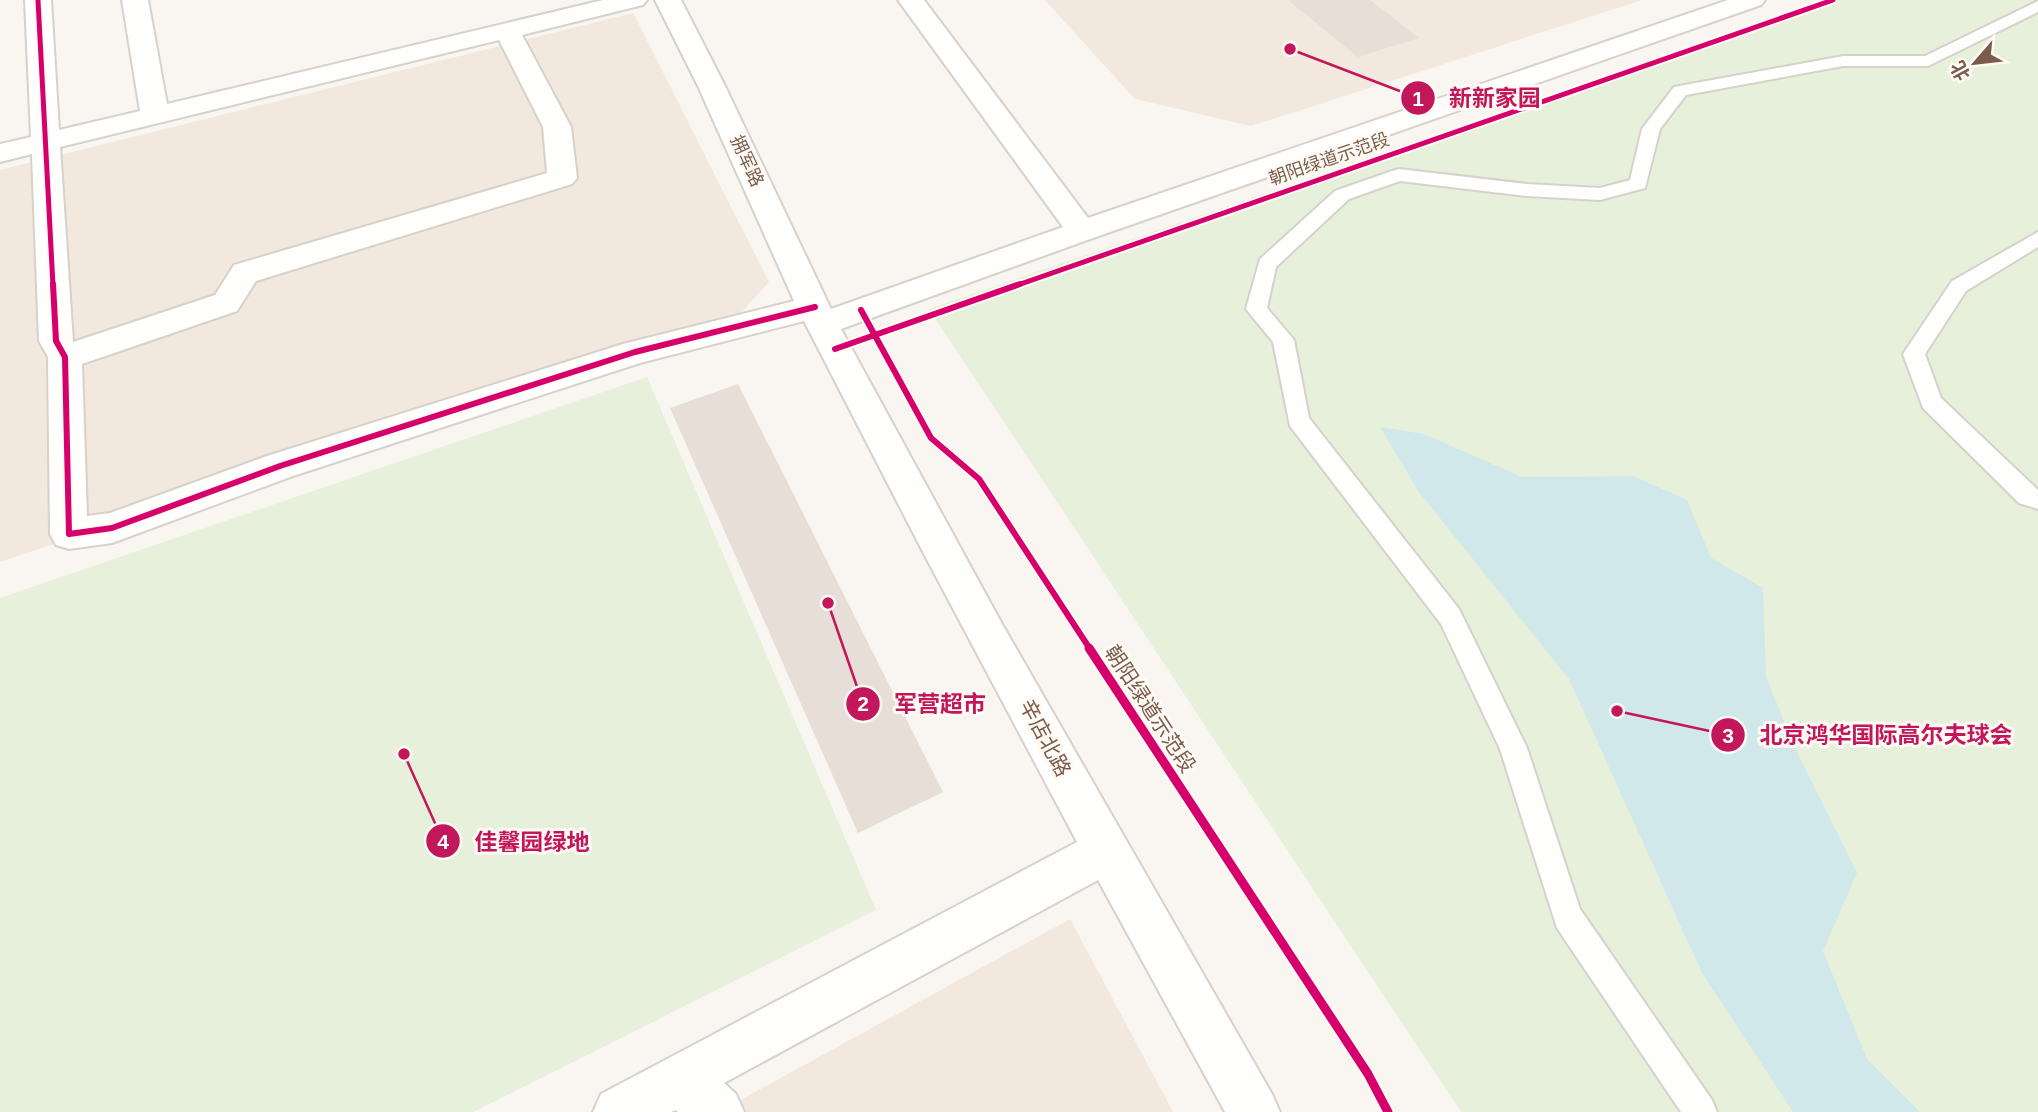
<svg xmlns="http://www.w3.org/2000/svg" width="2038" height="1112" font-family="Helvetica,'Noto Sans SC',sans-serif">
<style>
.residential{fill:#f2e8de}
.green{fill:#e7f0db}
.water{fill:#d0e8ea}
.building{fill:#e6ded7}
.lines{fill:none;stroke-linecap:round;stroke-linejoin:round}
.lane-casing{stroke:#d7d1cb;stroke-width:4}
.street-casing{stroke:#d7d1cb;stroke-width:4}
.lane{fill:#fefefd;fill-rule:evenodd}
.street{fill:#fefefd;fill-rule:evenodd}
.cycleway-far2-casing{stroke:#fffaf3;stroke-width:9}
.cycleway-far1-casing{stroke:#fffaf3;stroke-width:10}
.cycleway-casing{stroke:#fffaf3;stroke-width:13}
.cycleway-far2{stroke:#d6006c;stroke-width:5}
.cycleway-far1{stroke:#d6006c;stroke-width:6}
.cycleway{stroke:#d6006c;stroke-width:9}
.labels{text-anchor:middle;stroke-width:6;stroke-linejoin:round;paint-order:stroke}
.far-street-label{font-size:18px;fill:#7a5c4d;stroke:#fffaf3}
.street-label{font-size:21px;fill:#7a5c4d;stroke:#fffaf3}
.leader{fill:none;stroke:#c2185b;stroke-width:2.5}
.callout-dot{fill:#c2185b;stroke:#fffaf3;stroke-width:2.5}
.mark-label{font-size:21px;text-anchor:middle;font-weight:bold;fill:#fff}
.callout-label{font-size:23px;text-anchor:middle;font-weight:bold;fill:#c2185b;stroke:#fffaf3;stroke-width:6;stroke-linejoin:round;paint-order:stroke}
</style>
<rect width="100%" height="100%" fill="#f9f5f0"/>
<g class="residential">
<path d="M 1045,0 L 1642,0 L 1251,126 L 1135,99 Z"/>
<path d="M 633,13 L 769,282 L 740,314 L 0,562 L 0,170 Z"/>
<path d="M 1070,919 L 1173,1112 L 719,1112 Z"/>
</g>
<g class="green">
<path d="M 1827,0 L 2038,0 L 2038,1112 L 1461,1112 L 929,309 Z"/>
<path d="M 647,377 L 876,910 L 473,1112 L 0,1112 L 0,598 Z"/>
</g>
<path class="water" d="M 1380,427 L 1424,434 L 1522,477 L 1633,476 L 1687,500 L 1711,558 L 1763,588 L 1766,677 L 1796,750 L 1857,873 L 1823,951 L 1867,1059 L 1920,1112 L 1793,1112 L 1702,973 L 1569,679 L 1419,492 Z"/>
<g class="building">
<path d="M 1288,0 L 1370,0 L 1419,38 L 1358,57 Z"/>
<path d="M 738,384 L 943,792 L 858,833 L 670,408 Z"/>
</g>
<g class="lines">
<g class="lane-casing">
<g id="lane">
<path d="M 2038,1 L 2038,12 L 1928,66 L 1843,66 L 1686,95 L 1660,129 L 1645,188 L 1600,200 L 1527,196 L 1400,181 L 1349,199 L 1276,267 L 1267,308 L 1294,340 L 1309,418 L 1459,609 L 1527,748 L 1580,909 L 1712,1100 L 1717,1112 L 1681,1112 L 1557,928 L 1500,749 L 1441,624 L 1290,426 L 1273,342 L 1246,309 L 1260,259 L 1335,191 L 1392,171 L 1399,169 L 1527,184 L 1600,188 L 1630,180 L 1642,129 L 1674,87 L 1843,56 L 1925,56 Z"/>
<path d="M 2038,232 L 2038,247 L 1966,291 L 1925,354 L 1941,398 L 2038,490 L 2038,509 L 2019,503 L 1923,408 L 1903,354 L 1952,281 Z"/>
</g>
</g>
<g class="street-casing">
<path id="street" d="M 25,0 L 51,0 L 59,130 L 140,111 L 122,0 L 148,0 L 167,104 L 603,0 L 647,0 L 643,5 L 522,35 L 571,127 L 577,178 L 572,184 L 256,281 L 237,311 L 82,364 L 87,516 L 110,513 L 267,456 L 623,344 L 794,301 L 698,86 L 655,0 L 681,0 L 725,86 L 831,309 L 1063,227 L 898,0 L 924,0 L 1088,218 L 1728,0 L 1765,0 L 1761,5 L 1093,238 L 841,329 L 1002,624 L 1272,1094 L 1280,1112 L 1225,1112 L 1098,880 L 724,1083 L 736,1094 L 744,1112 L 678,1112 L 676,1110 L 671,1112 L 593,1112 L 601,1094 L 1077,842 L 923,552 L 804,321 L 640,363 L 293,476 L 112,543 L 69,549 L 56,545 L 50,534 L 48,357 L 39,341 L 32,154 L 0,162 L 0,144 L 31,137 ZM 499,40 L 543,127 L 547,173 L 234,265 L 215,295 L 73,342 L 60,147 Z"/>
</g>
<use href="#lane" class="lane"/>
<use href="#street" class="street"/>
<g class="cycleway-far2-casing">
<g id="cycleway-far2">
<path d="M 38,0 L 53,286"/>
<path d="M 1015,286 L 1833,0"/>
</g>
</g>
<g class="cycleway-far1-casing">
<g id="cycleway-far1">
<path d="M 53,284 L 56,341 L 65,357 L 69,534 L 112,528 L 280,466 L 635,352 L 815,307"/>
<path d="M 861,310 L 931,438 L 979,479 L 1090,649"/>
<path d="M 835,349 L 1020,284"/>
</g>
</g>
<g class="cycleway-casing">
<path id="cycleway" d="M 1089,648 L 1368,1074 L 1388,1112"/>
</g>
<use href="#cycleway-far2" class="cycleway-far2"/>
<use href="#cycleway-far1" class="cycleway-far1"/>
<use href="#cycleway" class="cycleway"/>
</g>
<g class="labels">
<g class="far-street-label">
<text transform="translate(1329 159) rotate(-19)" y="6">朝阳绿道示范段</text>
<text transform="translate(747 161) rotate(65)" y="6">拥军路</text>
</g>
<g class="street-label">
<text transform="translate(1150 709) rotate(57)" y="7">朝阳绿道示范段</text>
<text transform="translate(1045 738) rotate(62)" y="7">辛店北路</text>
</g>
</g>
<path class="leader" d="M1290 49L1418 98M828 603L863 704M1617 711L1728 735M404 754L443 841"/>
<g class="callout-dot">
<circle cx="1290" cy="49" r="7"/>
<circle cx="828" cy="603" r="7"/>
<circle cx="1617" cy="711" r="7"/>
<circle cx="404" cy="754" r="7"/>
<circle cx="1418" cy="98" r="18"/>
<circle cx="863" cy="704" r="18"/>
<circle cx="1728" cy="735" r="18"/>
<circle cx="443" cy="841" r="18"/>
</g>
<g class="mark-label">
<text x="1418" y="106">1</text>
<text x="863" y="711">2</text>
<text x="1728" y="743">3</text>
<text x="443" y="849">4</text>
</g>
<g class="callout-label">
<text x="1495" y="106">新新家园</text>
<text x="940" y="712">军营超市</text>
<text x="1886" y="743">北京鸿华国际高尔夫球会</text>
<text x="532" y="850">佳馨园绿地</text>
</g>
<g transform="translate(1975 63) rotate(242)" stroke="#fffaf3" stroke-width="5" paint-order="stroke">
<path d="M0-5L12 26L0 18L-12 26Z" fill="#7a5c4d"/>
<text y="-10" font-size="19" font-weight="bold" text-anchor="middle" fill="#7a5c4d">北</text>
</g>
</svg>
